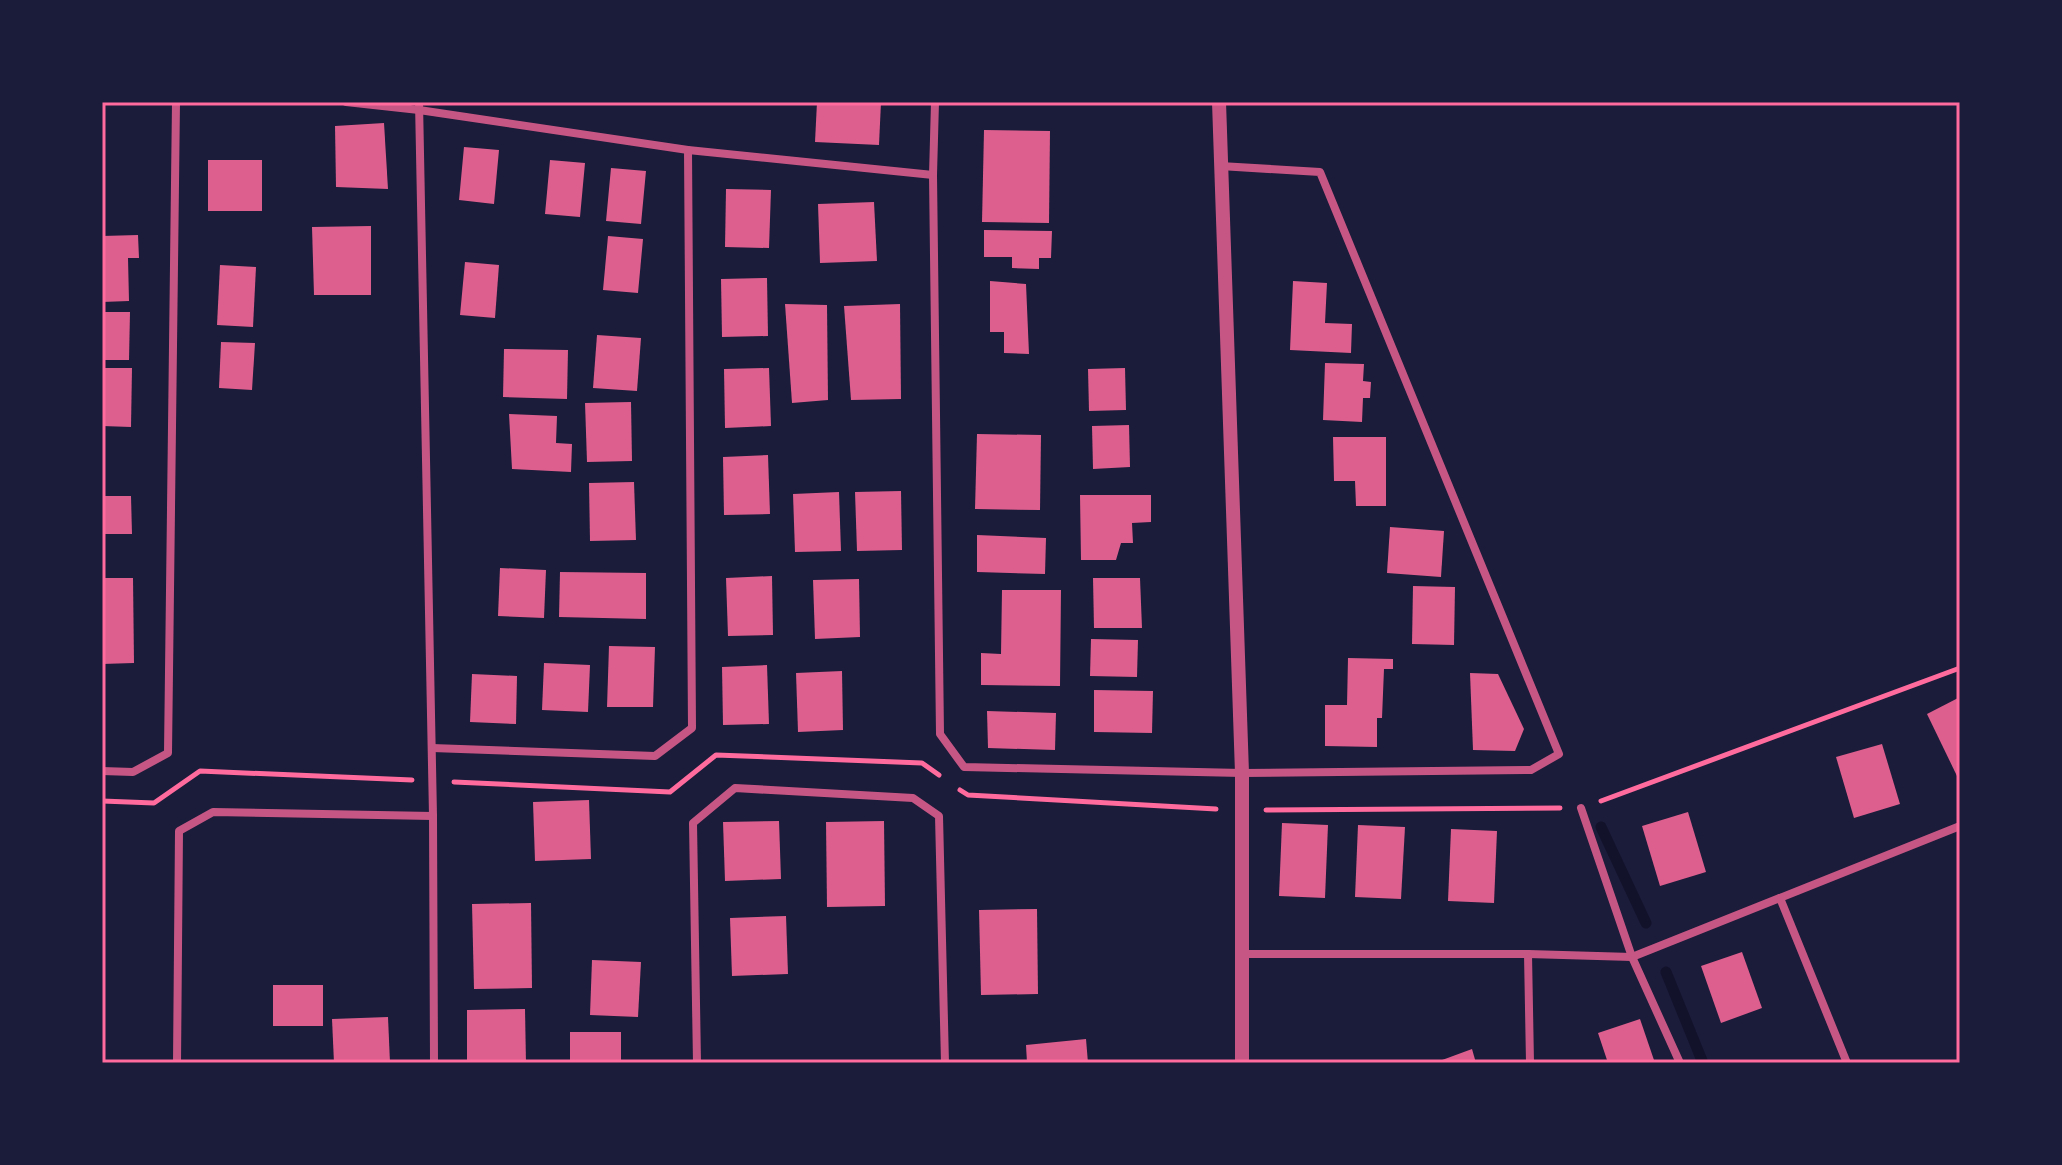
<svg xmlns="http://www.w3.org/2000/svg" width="2062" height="1165" font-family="'DM Sans',sans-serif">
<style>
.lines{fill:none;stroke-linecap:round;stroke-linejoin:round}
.stream{stroke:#12122b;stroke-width:11}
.building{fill:#dd5f8e}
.path{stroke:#ff6b9d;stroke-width:5}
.minor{stroke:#c65784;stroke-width:8}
.tertiary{stroke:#c65784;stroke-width:14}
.neatline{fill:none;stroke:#ff6b9d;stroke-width:3}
</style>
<rect width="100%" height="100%" fill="#1b1b3a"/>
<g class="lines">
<g class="stream">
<path d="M 1601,827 L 1646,923"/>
<path d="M 1666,972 L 1703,1063"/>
</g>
</g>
<g class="building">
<path d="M 817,102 L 881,102 L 879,145 L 815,142 Z"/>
<path d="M 384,123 L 388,189 L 336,187 L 335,126 Z"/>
<path d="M 984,130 L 1050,131 L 1049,223 L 982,222 Z"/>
<path d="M 464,147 L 499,150 L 494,204 L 459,200 Z"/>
<rect x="208" y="160" width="54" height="51"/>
<path d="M 550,160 L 585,163 L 580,217 L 545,214 Z"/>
<path d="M 611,168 L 646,171 L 641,224 L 606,221 Z"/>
<path d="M 726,189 L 771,190 L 769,248 L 725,247 Z"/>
<path d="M 874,202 L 877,261 L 820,263 L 818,204 Z"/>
<path d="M 371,226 L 371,295 L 314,295 L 312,227 Z"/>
<path d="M 984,230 L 1052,231 L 1051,258 L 1039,258 L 1039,269 L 1012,268 L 1012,257 L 984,257 Z"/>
<path d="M 138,235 L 139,258 L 128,258 L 129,301 L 102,302 L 102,236 Z"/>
<path d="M 608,236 L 643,239 L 638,293 L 603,290 Z"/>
<path d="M 465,262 L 499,265 L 495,318 L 460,315 Z"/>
<path d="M 220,265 L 256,267 L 253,327 L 217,325 Z"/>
<path d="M 767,278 L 768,336 L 722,337 L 721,279 Z"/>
<path d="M 990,281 L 1026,284 L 1029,354 L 1004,353 L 1004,332 L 990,332 Z"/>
<path d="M 1293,281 L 1327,283 L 1325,323 L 1352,324 L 1351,353 L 1290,350 Z"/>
<path d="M 785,304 L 827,305 L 828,400 L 792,403 Z"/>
<path d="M 900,304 L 901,399 L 851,400 L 844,306 Z"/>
<path d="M 102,312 L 130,312 L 129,360 L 102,360 Z"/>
<path d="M 597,335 L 641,338 L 637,391 L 593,388 Z"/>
<path d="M 221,342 L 255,343 L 252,390 L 219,388 Z"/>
<path d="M 504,349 L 568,350 L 567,399 L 503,397 Z"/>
<path d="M 1325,363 L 1364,364 L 1363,381 L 1371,382 L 1370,398 L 1363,398 L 1362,422 L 1323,420 Z"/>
<path d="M 102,368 L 132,368 L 131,427 L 102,426 Z"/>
<path d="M 769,368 L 771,426 L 725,428 L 724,369 Z"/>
<path d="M 1125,368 L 1126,410 L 1089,411 L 1088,369 Z"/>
<path d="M 631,402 L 632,461 L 587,462 L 585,403 Z"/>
<path d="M 509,414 L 557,416 L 556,443 L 572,444 L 571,472 L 512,469 Z"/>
<path d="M 1129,425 L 1130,467 L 1093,469 L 1092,426 Z"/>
<path d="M 977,434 L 1041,435 L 1040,510 L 975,509 Z"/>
<path d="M 1333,437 L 1386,437 L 1386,506 L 1356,506 L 1355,481 L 1334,481 Z"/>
<path d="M 768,455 L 770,514 L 724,515 L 723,457 Z"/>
<path d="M 634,482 L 636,540 L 590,541 L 589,483 Z"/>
<path d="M 901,491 L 902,550 L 857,551 L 855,492 Z"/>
<path d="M 839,492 L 841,551 L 795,552 L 793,494 Z"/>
<path d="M 1080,495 L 1151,495 L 1151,522 L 1132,523 L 1133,543 L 1121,543 L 1116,560 L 1081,560 Z"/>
<path d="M 102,496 L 131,496 L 132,534 L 102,534 Z"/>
<path d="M 1390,527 L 1444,531 L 1441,577 L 1387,573 Z"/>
<path d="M 977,535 L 1046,538 L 1045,574 L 977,572 Z"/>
<path d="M 500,568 L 546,570 L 544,618 L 498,616 Z"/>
<path d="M 560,572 L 646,573 L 646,619 L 559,617 Z"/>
<path d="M 772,576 L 773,635 L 728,636 L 726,578 Z"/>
<path d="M 102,578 L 133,578 L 134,663 L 102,664 Z"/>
<path d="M 1093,578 L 1140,578 L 1142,628 L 1094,628 Z"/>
<path d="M 859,579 L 860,637 L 815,639 L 813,580 Z"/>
<path d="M 1413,586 L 1455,587 L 1454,645 L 1412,644 Z"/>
<path d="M 1002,590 L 1061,590 L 1060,686 L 981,685 L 981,653 L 1001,654 Z"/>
<path d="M 1091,639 L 1138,640 L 1137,677 L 1090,676 Z"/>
<path d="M 609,646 L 655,647 L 653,707 L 607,707 Z"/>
<path d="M 1348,658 L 1393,659 L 1393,669 L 1384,669 L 1382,718 L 1377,718 L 1377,747 L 1325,746 L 1325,705 L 1347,705 Z"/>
<path d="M 544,663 L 590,665 L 588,712 L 542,710 Z"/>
<path d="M 767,665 L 769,724 L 723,725 L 722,667 Z"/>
<path d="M 842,671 L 843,730 L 798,732 L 796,673 Z"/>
<path d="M 1470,673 L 1498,674 L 1524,729 L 1515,751 L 1473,750 Z"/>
<path d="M 472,674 L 517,676 L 516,724 L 470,722 Z"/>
<path d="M 1094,690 L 1153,691 L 1152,733 L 1094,732 Z"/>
<path d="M 1960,697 L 1960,775 L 1957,776 L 1927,714 Z"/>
<path d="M 987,711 L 1056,713 L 1055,750 L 988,748 Z"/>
<path d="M 1882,744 L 1900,804 L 1854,818 L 1836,757 Z"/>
<path d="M 589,800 L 591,859 L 535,861 L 533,802 Z"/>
<path d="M 1688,812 L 1706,872 L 1660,886 L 1642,826 Z"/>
<path d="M 779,821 L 781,879 L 725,881 L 723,822 Z"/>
<path d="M 884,821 L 885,906 L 827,907 L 826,822 Z"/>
<path d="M 1282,823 L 1328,825 L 1325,898 L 1279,896 Z"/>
<path d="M 1358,825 L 1405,827 L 1401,899 L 1355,897 Z"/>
<path d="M 1451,829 L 1497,831 L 1494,903 L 1448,901 Z"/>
<path d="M 531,903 L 532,988 L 474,989 L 472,904 Z"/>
<path d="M 1037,909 L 1038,994 L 981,995 L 979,910 Z"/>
<path d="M 786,916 L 788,974 L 732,976 L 730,918 Z"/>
<path d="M 1742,952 L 1762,1008 L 1721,1023 L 1701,966 Z"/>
<path d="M 592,960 L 641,962 L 638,1017 L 590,1015 Z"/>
<rect x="273" y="985" width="50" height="41"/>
<path d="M 525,1009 L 526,1063 L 467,1063 L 467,1010 Z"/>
<path d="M 388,1017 L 390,1063 L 334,1063 L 332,1019 Z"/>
<path d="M 1640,1019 L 1655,1063 L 1608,1063 L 1598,1033 Z"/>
<rect x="570" y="1032" width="51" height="31"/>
<path d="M 1086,1039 L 1088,1063 L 1027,1063 L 1026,1045 Z"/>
<path d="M 1472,1049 L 1476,1063 L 1434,1063 Z"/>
</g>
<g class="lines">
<g class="path">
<path d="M 454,782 L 670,792 L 716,755 L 922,763 L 939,775"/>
<path d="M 960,790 L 968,795 L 1216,809"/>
<path d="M 102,801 L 154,803 L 200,771 L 412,780"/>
<path d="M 1601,801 L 1960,668"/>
<path d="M 1266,810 L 1560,808"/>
</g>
<g class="minor">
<path d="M 346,102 L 419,110 L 688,150 L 933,175"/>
<path d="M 419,102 L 433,816 L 434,1063"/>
<path d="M 935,102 L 933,175 L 940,734 L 964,767 L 1242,773 L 1531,770 L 1559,754 L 1320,172 L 1220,166"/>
<path d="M 432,748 L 655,756 L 692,728 L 688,150"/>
<path d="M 102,771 L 133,772 L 168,753 L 176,102"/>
<path d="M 1581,808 L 1632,957 L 1680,1063"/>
<path d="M 1780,898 L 1847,1063"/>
<path d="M 1240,954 L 1528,954 L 1632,957 L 1960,826"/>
<path d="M 1528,954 L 1530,1063"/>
<path d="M 177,1063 L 179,831 L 213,812 L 433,816"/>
<path d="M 697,1063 L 693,823 L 735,788 L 913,798 L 939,816 L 945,1063"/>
</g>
<path class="tertiary" d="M 1219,102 L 1242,773 L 1242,1063"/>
</g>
<rect width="2062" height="1165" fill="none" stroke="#1b1b3a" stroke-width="208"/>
<rect x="104" y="104" width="1854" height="957" class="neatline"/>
</svg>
